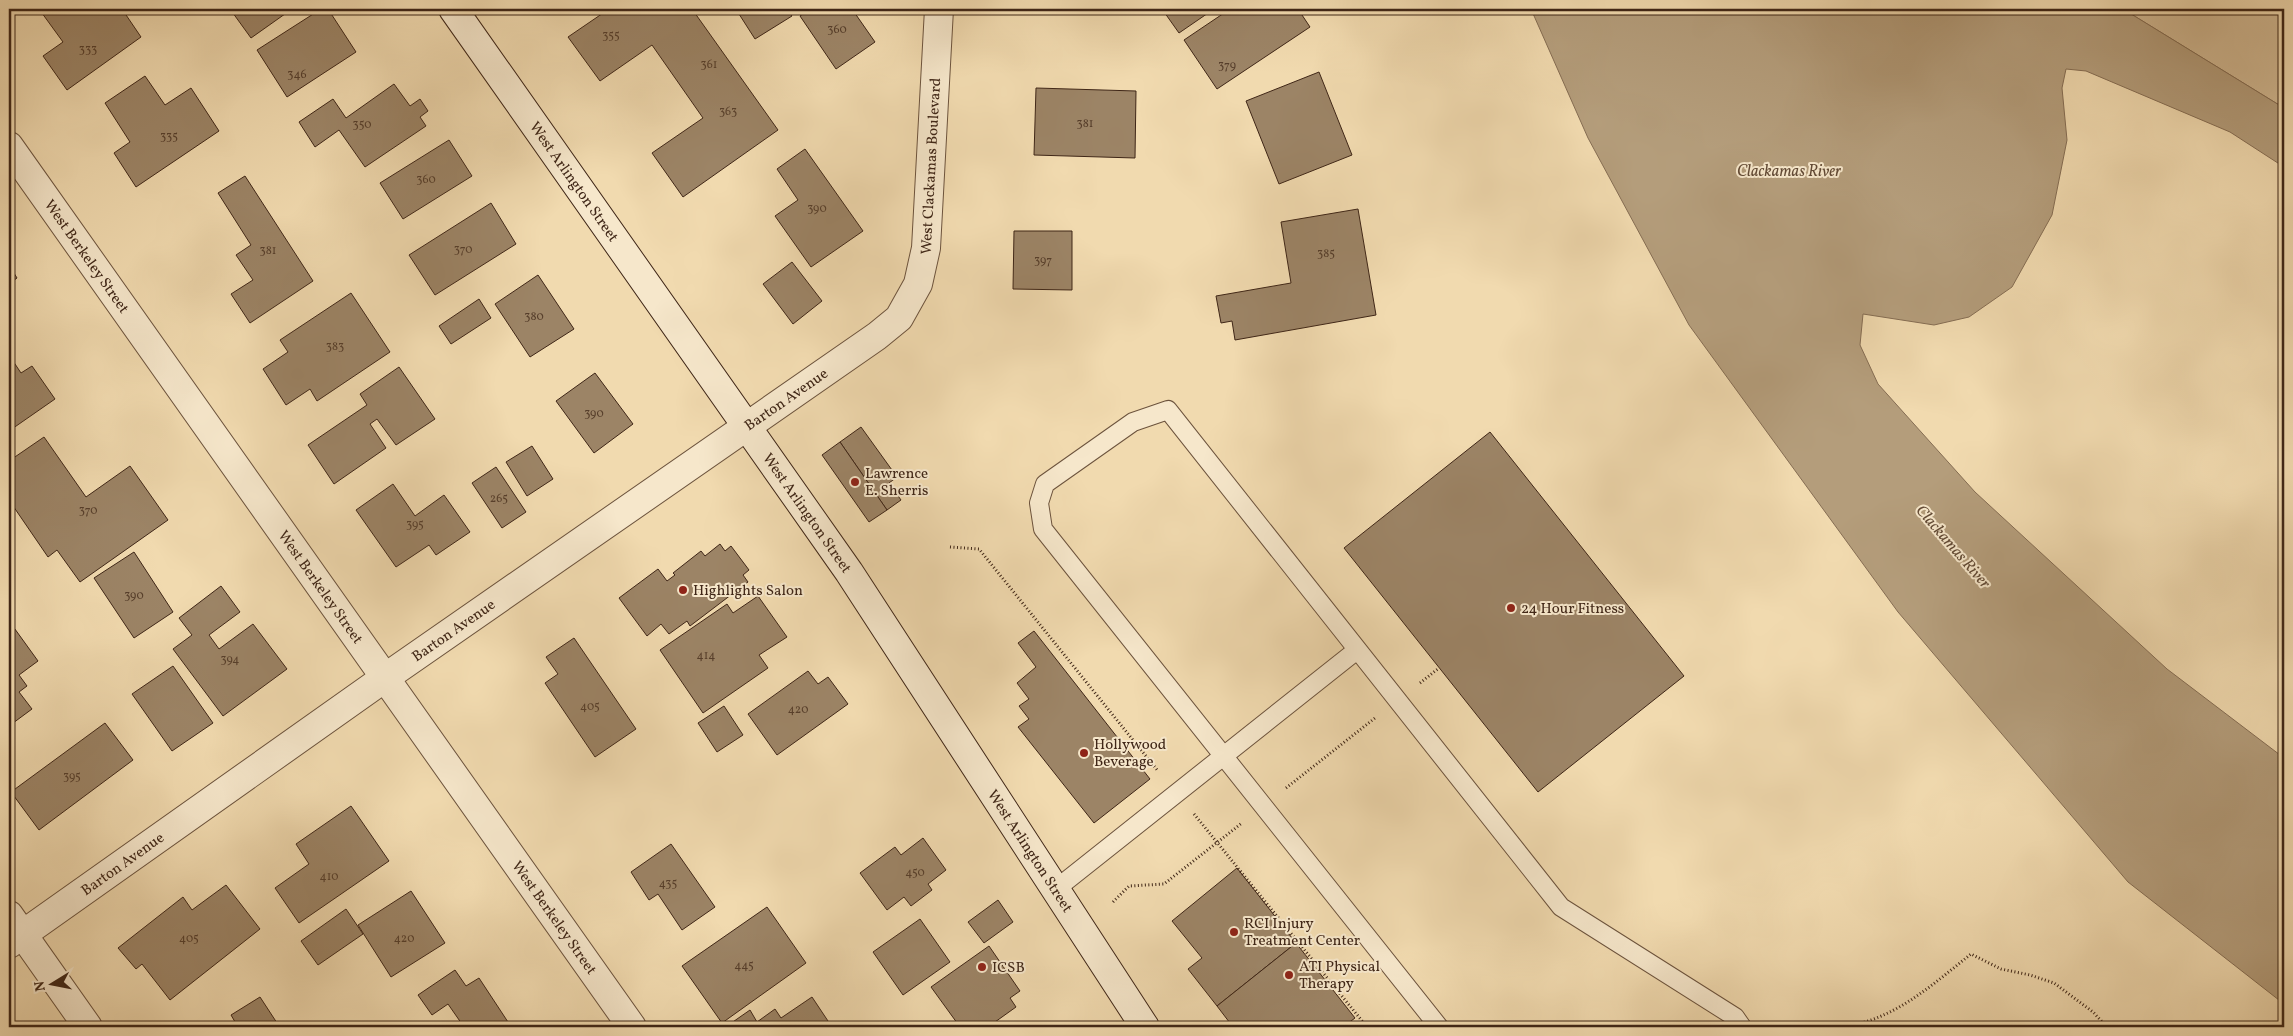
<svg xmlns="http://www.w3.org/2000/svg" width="2293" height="1036" font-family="Vollkorn,serif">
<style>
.green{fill:#d3bb95;stroke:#897056}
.water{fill:#b49d7b;stroke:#856d53}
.building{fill:#9c8466;stroke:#3f2617}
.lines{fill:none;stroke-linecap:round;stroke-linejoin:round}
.lane-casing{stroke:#6c533d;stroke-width:20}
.street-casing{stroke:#6c533d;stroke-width:30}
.secondary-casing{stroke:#3f2617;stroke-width:30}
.path{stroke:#3f2617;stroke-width:3;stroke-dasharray:1 2.5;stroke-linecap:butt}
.lane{stroke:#f6e7cb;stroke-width:18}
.street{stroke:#f6e7cb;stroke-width:28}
.secondary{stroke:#f6e7cb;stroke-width:28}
.poi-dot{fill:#8f2418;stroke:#f6e7cb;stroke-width:2}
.labels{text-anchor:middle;stroke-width:4;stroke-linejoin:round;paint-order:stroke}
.number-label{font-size:12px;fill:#563e2b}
.street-label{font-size:15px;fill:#3f2617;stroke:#f6e7cb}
.poi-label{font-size:15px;fill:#3f2617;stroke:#f6e7cb;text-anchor:start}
.water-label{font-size:16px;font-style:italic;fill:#624a35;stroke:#f6e7cb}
</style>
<rect width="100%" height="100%" fill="#f1daaf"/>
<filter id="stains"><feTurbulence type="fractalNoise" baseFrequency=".004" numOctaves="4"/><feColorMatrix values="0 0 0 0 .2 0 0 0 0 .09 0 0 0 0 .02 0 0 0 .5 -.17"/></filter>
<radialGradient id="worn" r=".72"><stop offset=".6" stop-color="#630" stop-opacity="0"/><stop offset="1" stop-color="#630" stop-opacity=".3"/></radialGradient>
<path class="green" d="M 2123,9 L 2284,9 L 2284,108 Z"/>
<path class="water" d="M 1531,9 L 2123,9 L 2284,108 L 2284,167 L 2230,132 L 2086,71 L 2066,69 L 2062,88 L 2067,140 L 2052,215 L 2012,287 L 1969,317 L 1934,325 L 1863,314 L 1860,345 L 1878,384 L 1975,492 L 2167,669 L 2284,758 L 2284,1004 L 2128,882 L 1898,612 L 1689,325 L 1588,138 Z"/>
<g class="building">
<path d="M 39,9 L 122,9 L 141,37 L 67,90 L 43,56 L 63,42 Z"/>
<path d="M 230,9 L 292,9 L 251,38 Z"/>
<path d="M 321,9 L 328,9 L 356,52 L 287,97 L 257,50 Z"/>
<path d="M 609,9 L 692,9 L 778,130 L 683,197 L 652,153 L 703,118 L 652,45 L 600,81 L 568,37 Z"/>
<path d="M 748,9 L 787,9 L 792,16 L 755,39 L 739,14 Z"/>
<path d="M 810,9 L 852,9 L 875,42 L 836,69 L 800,16 Z"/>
<path d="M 1162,9 L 1214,9 L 1179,33 Z"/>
<path d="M 1230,9 L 1298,9 L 1310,27 L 1217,89 L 1184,40 Z"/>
<path d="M 1319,72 L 1352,155 L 1279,184 L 1246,101 Z"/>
<path d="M 145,76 L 165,105 L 191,88 L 219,131 L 136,187 L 114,153 L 130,142 L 105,103 Z"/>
<path d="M 394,84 L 410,106 L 420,99 L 428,111 L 420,117 L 426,126 L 365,167 L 339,130 L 315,147 L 299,122 L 333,99 L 346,118 Z"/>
<path d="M 1036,88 L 1136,91 L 1135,158 L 1034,155 Z"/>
<path d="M 449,140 L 472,176 L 403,219 L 380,183 Z"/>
<path d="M 805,149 L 863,231 L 811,267 L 775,216 L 798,200 L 777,169 Z"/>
<path d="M 245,176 L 313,281 L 250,323 L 231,294 L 253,280 L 236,255 L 251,245 L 218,193 Z"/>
<path d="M 491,203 L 516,244 L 435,295 L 409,255 Z"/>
<path d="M 1358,209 L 1376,315 L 1235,340 L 1232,321 L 1221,323 L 1216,296 L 1291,283 L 1281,222 Z"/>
<path d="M 1014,231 L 1072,231 L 1072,290 L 1013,289 Z"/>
<path d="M 792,262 L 822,301 L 793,324 L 763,284 Z"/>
<path d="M 9,265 L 17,278 L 9,284 Z"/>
<path d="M 538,275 L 574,329 L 530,357 L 495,304 Z"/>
<path d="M 351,293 L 390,352 L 317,401 L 310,389 L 286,405 L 263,369 L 288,352 L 280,340 Z"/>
<path d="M 479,299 L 491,318 L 451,344 L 439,326 Z"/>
<path d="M 9,355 L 21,373 L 32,366 L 55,399 L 9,431 Z"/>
<path d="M 399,367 L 435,419 L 396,445 L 377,419 L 370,424 L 386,448 L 334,484 L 308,445 L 367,405 L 360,394 Z"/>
<path d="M 595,373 L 633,424 L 594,453 L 556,401 Z"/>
<path d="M 861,427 L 897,477 L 889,483 L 901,500 L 887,510 L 840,442 Z"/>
<path d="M 1490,432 L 1684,676 L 1538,792 L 1344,548 Z"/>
<path d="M 44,437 L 86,497 L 130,466 L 168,520 L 80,582 L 57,550 L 48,557 L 9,500 L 9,461 Z"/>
<path d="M 840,442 L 887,510 L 869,522 L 822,455 Z"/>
<path d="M 532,446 L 553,479 L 527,496 L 506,462 Z"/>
<path d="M 496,467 L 526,512 L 502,528 L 472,483 Z"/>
<path d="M 393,484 L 415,516 L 444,495 L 470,532 L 436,555 L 429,545 L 396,567 L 356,510 Z"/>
<path d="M 720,544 L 725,551 L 731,546 L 749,570 L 743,575 L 748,582 L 690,626 L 687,621 L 669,634 L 661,624 L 647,636 L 619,598 L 658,569 L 667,581 L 675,575 L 673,573 L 701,551 L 705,556 Z"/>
<path d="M 134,552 L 173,612 L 134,638 L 94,578 Z"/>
<path d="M 221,586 L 240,612 L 209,635 L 219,649 L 253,624 L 287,669 L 223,716 L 173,649 L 192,635 L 179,618 Z"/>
<path d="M 758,596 L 787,637 L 759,655 L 768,668 L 703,713 L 660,650 L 727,604 L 733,613 Z"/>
<path d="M 12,625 L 38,661 L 19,675 L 27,686 L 19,692 L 32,709 L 9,726 L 9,627 Z"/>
<path d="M 1034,631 L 1150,779 L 1094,823 L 1018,727 L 1029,719 L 1019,706 L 1029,699 L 1017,683 L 1036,667 L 1018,643 Z"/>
<path d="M 574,638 L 636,729 L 595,757 L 545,683 L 558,674 L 546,657 Z"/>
<path d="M 173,666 L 213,723 L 172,751 L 132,694 Z"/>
<path d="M 808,671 L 818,684 L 828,677 L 848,704 L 777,755 L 748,714 Z"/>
<path d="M 724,706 L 743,735 L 717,752 L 698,723 Z"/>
<path d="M 105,723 L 133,760 L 39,830 L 11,792 Z"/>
<path d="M 351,806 L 389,861 L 299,923 L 275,888 L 309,864 L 296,844 Z"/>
<path d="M 923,838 L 946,870 L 928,884 L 932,890 L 911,906 L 904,897 L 887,910 L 860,873 L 895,847 L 901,855 Z"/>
<path d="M 671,844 L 715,907 L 682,930 L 658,894 L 649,900 L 631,872 Z"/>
<path d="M 1237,868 L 1296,943 L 1217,1006 L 1188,969 L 1202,958 L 1172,921 Z"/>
<path d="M 226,885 L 260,929 L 170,1000 L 142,964 L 136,969 L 118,948 L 183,897 L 192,910 Z"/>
<path d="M 411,891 L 445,943 L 391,977 L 358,925 Z"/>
<path d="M 998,900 L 1013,922 L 984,943 L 968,922 Z"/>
<path d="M 767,907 L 806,963 L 722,1023 L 682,966 Z"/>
<path d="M 346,909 L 363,934 L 318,965 L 301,941 Z"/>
<path d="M 920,919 L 950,962 L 903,995 L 873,952 Z"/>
<path d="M 1296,943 L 1355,1018 L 1343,1027 L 1233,1027 L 1217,1006 Z"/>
<path d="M 989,946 L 1020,991 L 1010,998 L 1016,1007 L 988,1027 L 960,1027 L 931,987 Z"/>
<path d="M 455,970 L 466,986 L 479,978 L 508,1022 L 500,1027 L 464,1027 L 448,1004 L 432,1015 L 418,995 Z"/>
<path d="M 260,997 L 279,1026 L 238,1027 L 231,1015 Z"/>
<path d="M 812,997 L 832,1027 L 727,1026 L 750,1010 L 757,1022 L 775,1009 L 781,1018 Z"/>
</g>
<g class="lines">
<g class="lane-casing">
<g id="lane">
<path d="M 1056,889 L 1357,650"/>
<path d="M 1439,1027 L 1043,529 L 1039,503 L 1045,484 L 1133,422 L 1168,410 L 1561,907 L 1735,1017 L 1742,1027"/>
</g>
</g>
<g class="street-casing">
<g id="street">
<path id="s1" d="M 9,146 L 632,1027"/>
<path d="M 9,915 L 88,1027"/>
<path id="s2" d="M 9,944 L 386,677 L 877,336 L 899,318 L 918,284 L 926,248 L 939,9"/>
</g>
</g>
<g class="secondary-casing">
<g id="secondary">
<path id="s3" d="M 453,9 L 849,572 L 1145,1027"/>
</g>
</g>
<g class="path">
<path d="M 950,547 L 979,549 L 1158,771"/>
<path d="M 1420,683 L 1439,668"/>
<path d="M 1286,788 L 1375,718"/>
<path d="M 1194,814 L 1367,1027"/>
<path d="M 1113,902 L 1129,886 L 1164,884 L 1242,823"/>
<path d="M 1840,1027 C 1892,1022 1932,985 1971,954 L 2001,969 L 2030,975 L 2054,983 L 2093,1012 L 2107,1027"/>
</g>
<use href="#lane" class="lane"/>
<use href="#street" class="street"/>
<use href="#secondary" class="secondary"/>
</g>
<g class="poi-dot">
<circle cx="855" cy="482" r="5"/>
<circle cx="683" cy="590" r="5"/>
<circle cx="1511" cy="608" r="5"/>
<circle cx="1084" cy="753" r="5"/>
<circle cx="1234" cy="932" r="5"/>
<circle cx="982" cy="967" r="5"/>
<circle cx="1289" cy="975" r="5"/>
</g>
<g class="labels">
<g class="number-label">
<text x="837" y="33">360</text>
<text x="611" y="39">355</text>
<text x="88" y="53">333</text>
<text x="709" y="68">361</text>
<text x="1227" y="69">379</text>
<text x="297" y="78">346</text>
<text x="728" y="115">363</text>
<text x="1085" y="127">381</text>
<text x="362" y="128">350</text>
<text x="169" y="140">335</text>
<text x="426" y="183">360</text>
<text x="817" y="212">390</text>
<text x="463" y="253">370</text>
<text x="268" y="254">381</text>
<text x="1326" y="257">385</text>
<text x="1043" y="264">397</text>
<text x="534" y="320">380</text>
<text x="335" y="350">383</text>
<text x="594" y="417">390</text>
<text x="499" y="502">265</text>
<text x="88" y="514">370</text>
<text x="415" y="528">395</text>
<text x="134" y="599">390</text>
<text x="706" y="659">414</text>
<text x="230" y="663">394</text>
<text x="590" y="710">405</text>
<text x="798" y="713">420</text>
<text x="72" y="780">395</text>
<text x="915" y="876">450</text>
<text x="329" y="880">410</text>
<text x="668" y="887">435</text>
<text x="189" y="942">405</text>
<text x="404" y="942">420</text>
<text x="744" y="969">445</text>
</g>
<g class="street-label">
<text dy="5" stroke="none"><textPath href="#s2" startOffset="1246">West Clackamas Boulevard</textPath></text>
<text dy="5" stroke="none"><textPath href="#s3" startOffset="211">West Arlington Street</textPath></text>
<text dy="5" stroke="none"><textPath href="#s1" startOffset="135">West Berkeley Street</textPath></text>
<text dy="5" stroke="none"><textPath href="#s2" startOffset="949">Barton Avenue</textPath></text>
<text dy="5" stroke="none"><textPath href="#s3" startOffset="616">West Arlington Street</textPath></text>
<text dy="5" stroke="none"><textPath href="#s1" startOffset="540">West Berkeley Street</textPath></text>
<text dy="5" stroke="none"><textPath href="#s2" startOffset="544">Barton Avenue</textPath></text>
<text dy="5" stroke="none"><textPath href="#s3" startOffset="1021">West Arlington Street</textPath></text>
<text dy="5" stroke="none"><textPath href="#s2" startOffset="139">Barton Avenue</textPath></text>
<text dy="5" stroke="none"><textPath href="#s1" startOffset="945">West Berkeley Street</textPath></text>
</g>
<g class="poi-label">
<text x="865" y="478">Lawrence<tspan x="865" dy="17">E. Sherris</tspan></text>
<text x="693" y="595">Highlights Salon</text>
<text x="1521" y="613">24 Hour Fitness</text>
<text x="1094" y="749">Hollywood<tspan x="1094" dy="17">Beverage</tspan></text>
<text x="1244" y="928">RCI Injury<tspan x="1244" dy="17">Treatment Center</tspan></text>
<text x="1299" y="971">ATI Physical<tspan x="1299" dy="17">Therapy</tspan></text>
<text x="992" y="972">ICSB</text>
</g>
<g class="water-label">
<text x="1789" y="176">Clackamas River</text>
<text transform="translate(1954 546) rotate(49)" y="6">Clackamas River</text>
</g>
</g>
<rect width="2293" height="1036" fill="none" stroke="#f1daaf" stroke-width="30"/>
<rect x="10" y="10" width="2273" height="1016" fill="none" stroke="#3f2617" stroke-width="2.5"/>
<rect x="15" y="15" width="2263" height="1006" fill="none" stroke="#3f2617"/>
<g transform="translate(52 984) rotate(260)" stroke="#f6e7cb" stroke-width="4" paint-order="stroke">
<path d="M0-4L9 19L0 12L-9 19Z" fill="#3f2617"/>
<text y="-8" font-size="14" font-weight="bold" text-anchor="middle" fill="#3f2617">N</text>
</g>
<rect width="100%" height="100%" filter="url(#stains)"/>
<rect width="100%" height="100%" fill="url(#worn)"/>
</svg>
